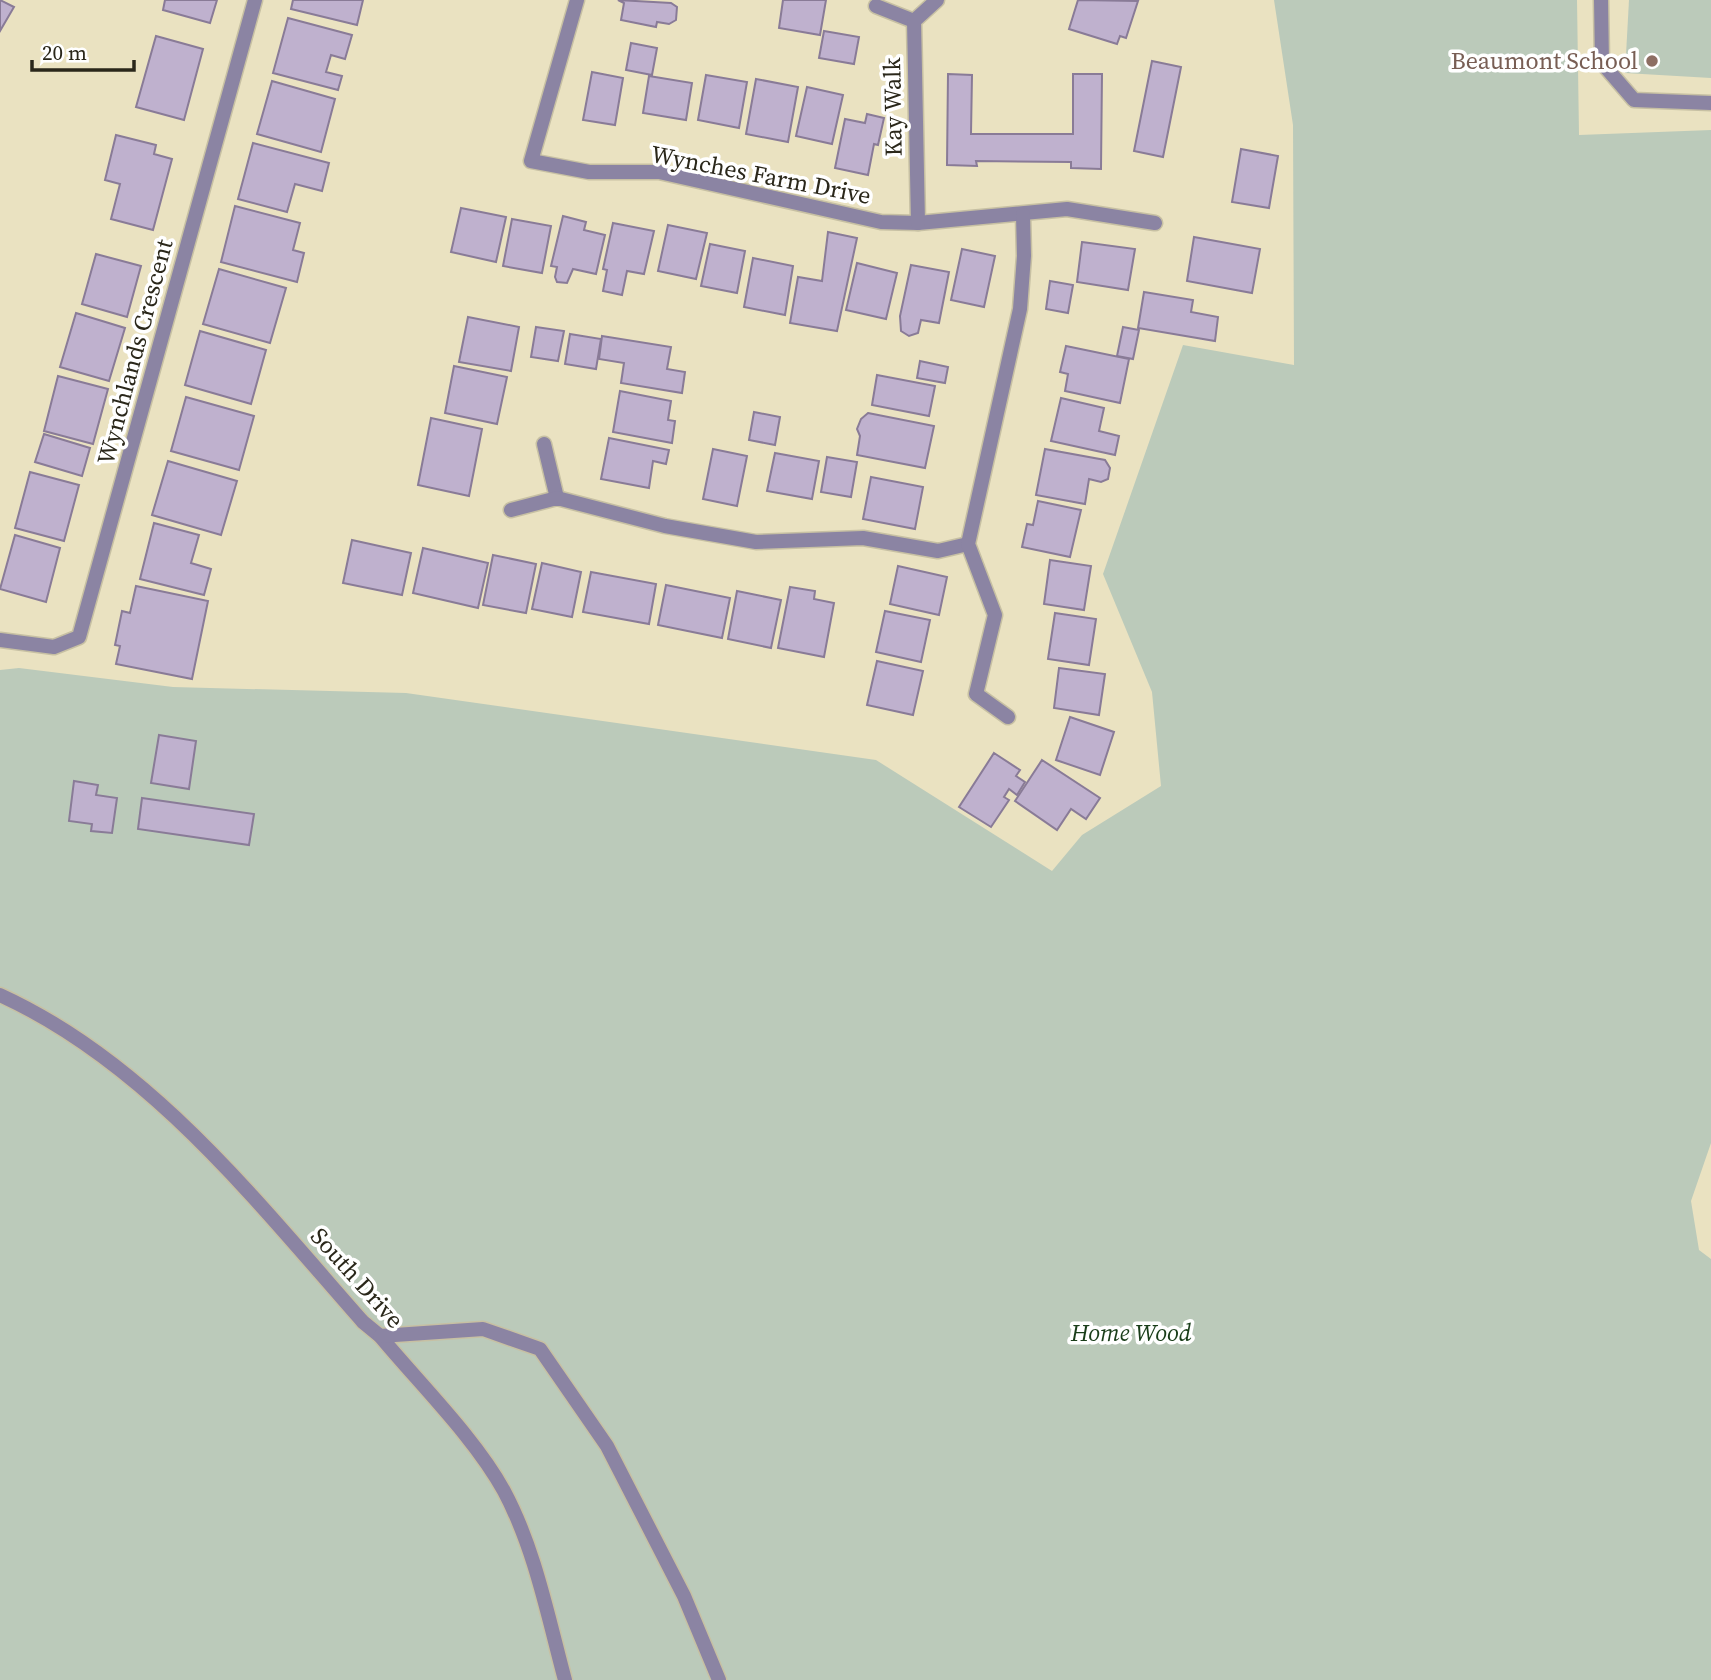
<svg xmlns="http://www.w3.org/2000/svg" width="1711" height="1680" font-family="'Source Serif 4',serif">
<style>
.green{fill:#bbcaba}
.building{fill:#bfb1ce;stroke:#897b97;stroke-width:2}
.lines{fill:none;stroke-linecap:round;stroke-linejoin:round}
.service-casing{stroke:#c7c0a3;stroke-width:17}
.minor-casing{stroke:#c7c0a3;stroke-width:17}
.service{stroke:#8b84a3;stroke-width:14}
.minor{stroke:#8b84a3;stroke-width:14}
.education-dot{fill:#8d6e63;stroke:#fff;stroke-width:2.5}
.labels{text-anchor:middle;stroke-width:7;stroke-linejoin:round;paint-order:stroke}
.education-label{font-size:24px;fill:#785e54;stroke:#fff;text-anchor:end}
.street-label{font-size:24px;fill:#2a271a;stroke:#fff}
.park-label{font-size:24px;font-style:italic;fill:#193d19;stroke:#fff}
</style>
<rect width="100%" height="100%" fill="#eae2c1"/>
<g class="green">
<path d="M 1274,0 L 1577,0 L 1579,135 L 1711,130 L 1711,1143 L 1691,1201 L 1699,1250 L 1711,1259 L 1711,1680 L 0,1680 L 0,670 L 19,668 L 173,687 L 406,693 L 876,760 L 1052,871 L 1082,835 L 1161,786 L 1152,692 L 1103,574 L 1183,345 L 1294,365 L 1293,125 Z"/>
<path d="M 1629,0 L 1711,0 L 1711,78 L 1625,73 Z"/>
</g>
<g class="building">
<path d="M 0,0 L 14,7 L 0,31 Z"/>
<path d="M 165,0 L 217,0 L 210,23 L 163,10 Z"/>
<path d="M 293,0 L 363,0 L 357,25 L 291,9 Z"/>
<path d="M 618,0 L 671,3 L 677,7 L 676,20 L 669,24 L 657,22 L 656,27 L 621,20 L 624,3 Z"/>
<path d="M 783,0 L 826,0 L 820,35 L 779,28 Z"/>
<path d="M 1078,0 L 1138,1 L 1126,38 L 1120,36 L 1117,44 L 1069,29 Z"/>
<path d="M 288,18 L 352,35 L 345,59 L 331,55 L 326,72 L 342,76 L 338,90 L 273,73 Z"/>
<path d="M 824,31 L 859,37 L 854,64 L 819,58 Z"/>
<path d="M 156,36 L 203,49 L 184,120 L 136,107 Z"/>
<path d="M 631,43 L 657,48 L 652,75 L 626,70 Z"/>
<path d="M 1152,61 L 1181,67 L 1163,157 L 1134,151 Z"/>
<path d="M 592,72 L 623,78 L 615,125 L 583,120 Z"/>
<path d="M 948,74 L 972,75 L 971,134 L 1073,134 L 1073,74 L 1102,74 L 1101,169 L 1071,168 L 1071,162 L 976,161 L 977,166 L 947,165 Z"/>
<path d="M 706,75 L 747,82 L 739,128 L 698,120 Z"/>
<path d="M 649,76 L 692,83 L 686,120 L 643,113 Z"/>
<path d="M 756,79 L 798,87 L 788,142 L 746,134 Z"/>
<path d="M 272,81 L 335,99 L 321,152 L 257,134 Z"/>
<path d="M 807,87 L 843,95 L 832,144 L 796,136 Z"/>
<path d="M 867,114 L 884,118 L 878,145 L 874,144 L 868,175 L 835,168 L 845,119 L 865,123 Z"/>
<path d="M 116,135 L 156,145 L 154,154 L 172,159 L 153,230 L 111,219 L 120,184 L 105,180 Z"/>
<path d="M 253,143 L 329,163 L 322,191 L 295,184 L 287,212 L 238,199 Z"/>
<path d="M 1241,149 L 1278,156 L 1269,208 L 1232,202 Z"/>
<path d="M 235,206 L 300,223 L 293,250 L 304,253 L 297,282 L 221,262 Z"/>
<path d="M 461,208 L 506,217 L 496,262 L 451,252 Z"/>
<path d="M 563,216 L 586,222 L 584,230 L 605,235 L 596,274 L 573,269 L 567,283 L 557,282 L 555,277 L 557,267 L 551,266 Z"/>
<path d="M 512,219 L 551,226 L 542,273 L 503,266 Z"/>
<path d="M 613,223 L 654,231 L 644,274 L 627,271 L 622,295 L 603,291 L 607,270 L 603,269 Z"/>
<path d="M 668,225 L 707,233 L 696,279 L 658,271 Z"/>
<path d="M 828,232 L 857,238 L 837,331 L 790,323 L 798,277 L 822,281 Z"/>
<path d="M 1194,237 L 1260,249 L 1252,293 L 1187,281 Z"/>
<path d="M 1082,242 L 1135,249 L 1128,290 L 1077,282 Z"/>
<path d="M 710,244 L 745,251 L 737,293 L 701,286 Z"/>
<path d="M 962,249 L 995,256 L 984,307 L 951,300 Z"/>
<path d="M 96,254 L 141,266 L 127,317 L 82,304 Z"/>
<path d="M 753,258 L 793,266 L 785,315 L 744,307 Z"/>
<path d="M 857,263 L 897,273 L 886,319 L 846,310 Z"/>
<path d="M 911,265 L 949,272 L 939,323 L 921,320 L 918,333 L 909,336 L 901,331 L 900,316 Z"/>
<path d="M 219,269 L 286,288 L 270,343 L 203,324 Z"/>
<path d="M 1050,281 L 1073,285 L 1068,313 L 1046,309 Z"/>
<path d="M 1144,292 L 1193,300 L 1191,312 L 1218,317 L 1215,341 L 1138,328 Z"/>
<path d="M 76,313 L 125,328 L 109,381 L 60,367 Z"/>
<path d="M 468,317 L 519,327 L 511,371 L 459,362 Z"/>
<path d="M 536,327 L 564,331 L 558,361 L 531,357 Z"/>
<path d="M 1123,327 L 1139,330 L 1133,359 L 1117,356 Z"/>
<path d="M 200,331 L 266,350 L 251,404 L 185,385 Z"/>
<path d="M 570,334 L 601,339 L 596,369 L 565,364 Z"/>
<path d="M 602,336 L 671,347 L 667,369 L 685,372 L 682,393 L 621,383 L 624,363 L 599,359 Z"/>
<path d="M 1066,346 L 1129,359 L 1120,403 L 1065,391 L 1068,374 L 1060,372 Z"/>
<path d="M 920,361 L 948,367 L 945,383 L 917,378 Z"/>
<path d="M 454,366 L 507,377 L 497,424 L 445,413 Z"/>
<path d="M 877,375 L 935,386 L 929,416 L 872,405 Z"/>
<path d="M 58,376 L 108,389 L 93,444 L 44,431 Z"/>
<path d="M 620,391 L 671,401 L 668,420 L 675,421 L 672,443 L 613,432 Z"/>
<path d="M 186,397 L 254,416 L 239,470 L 171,451 Z"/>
<path d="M 1061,398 L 1104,408 L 1099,431 L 1119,436 L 1115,455 L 1051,441 Z"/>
<path d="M 754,412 L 780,417 L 775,445 L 749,440 Z"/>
<path d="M 868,413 L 934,426 L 925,468 L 857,455 L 860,436 L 857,429 L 861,419 Z"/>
<path d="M 431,418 L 482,429 L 469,496 L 418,485 Z"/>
<path d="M 44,434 L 90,448 L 82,476 L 35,462 Z"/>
<path d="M 609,438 L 669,450 L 666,464 L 653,461 L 649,488 L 601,479 Z"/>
<path d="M 713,449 L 747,456 L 737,506 L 703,499 Z"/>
<path d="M 1045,449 L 1105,460 L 1110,468 L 1108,479 L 1101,482 L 1089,479 L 1085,504 L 1036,495 Z"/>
<path d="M 775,453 L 819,461 L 812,499 L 767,491 Z"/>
<path d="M 827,457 L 857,462 L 851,497 L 821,492 Z"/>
<path d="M 168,461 L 237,481 L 221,535 L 152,515 Z"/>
<path d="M 30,472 L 79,485 L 64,541 L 15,528 Z"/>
<path d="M 871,477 L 923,487 L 915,529 L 863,519 Z"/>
<path d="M 1038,501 L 1081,510 L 1070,557 L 1022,547 L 1027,524 L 1033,525 Z"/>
<path d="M 154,523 L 199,535 L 191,563 L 211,569 L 204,595 L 140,579 Z"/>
<path d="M 15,535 L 60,548 L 46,602 L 0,589 Z"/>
<path d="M 352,540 L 411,553 L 402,595 L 343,583 Z"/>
<path d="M 423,548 L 488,563 L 478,608 L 413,593 Z"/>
<path d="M 493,555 L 536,564 L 526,613 L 483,605 Z"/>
<path d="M 1050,560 L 1091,566 L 1084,610 L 1044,604 Z"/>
<path d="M 542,563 L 581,572 L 572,617 L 532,609 Z"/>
<path d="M 898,566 L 947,577 L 939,615 L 890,604 Z"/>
<path d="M 591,572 L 656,584 L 649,624 L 583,612 Z"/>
<path d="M 666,585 L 730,598 L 722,638 L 658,625 Z"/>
<path d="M 136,586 L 208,601 L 192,679 L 116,664 L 120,646 L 115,645 L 122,611 L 130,613 Z"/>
<path d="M 790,587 L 815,591 L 814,599 L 834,603 L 824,657 L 778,648 Z"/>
<path d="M 737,591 L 781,600 L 771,648 L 728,639 Z"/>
<path d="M 885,611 L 930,620 L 921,662 L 876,652 Z"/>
<path d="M 1055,613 L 1096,619 L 1089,665 L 1048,659 Z"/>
<path d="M 877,661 L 923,671 L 913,715 L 867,705 Z"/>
<path d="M 1059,668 L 1105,674 L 1099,715 L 1054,708 Z"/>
<path d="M 1070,717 L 1114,732 L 1100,775 L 1056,760 Z"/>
<path d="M 159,735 L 196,741 L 189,789 L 151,783 Z"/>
<path d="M 994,753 L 1020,770 L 1016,776 L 1025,782 L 1017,795 L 1009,789 L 1004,797 L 1009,800 L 991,827 L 959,807 Z"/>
<path d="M 1042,760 L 1100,798 L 1086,819 L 1071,809 L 1057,830 L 1015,801 Z"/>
<path d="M 74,781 L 98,785 L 96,795 L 117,798 L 112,833 L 91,831 L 92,824 L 69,821 Z"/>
<path d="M 142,798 L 254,814 L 249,845 L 138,829 Z"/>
</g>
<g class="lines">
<g class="service-casing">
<g id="service">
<path d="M 1601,0 L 1602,63 L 1634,100 L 1711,103"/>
<path d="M 544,444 L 557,498"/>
<path d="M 511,510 L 557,498 L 665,526 L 756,542 L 863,538 L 938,551 L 968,544"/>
<path d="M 0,995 C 149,1063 257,1202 363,1322 L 380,1336 C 419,1383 475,1438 504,1491 C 535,1549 548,1617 565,1680"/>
<path d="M 380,1336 L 483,1329 L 540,1349 L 607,1446 L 684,1596 L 719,1680"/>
</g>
</g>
<g class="minor-casing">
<g id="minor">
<path d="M 577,0 L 531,161 L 589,172 L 659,172 L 881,222 L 918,223 L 1067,209 L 1155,223"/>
<path d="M 876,6 L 914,21"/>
<path d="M 918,223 L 914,21 L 937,0"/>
<path d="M 0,640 L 54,647 L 79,637 L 255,0"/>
<path d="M 1008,717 L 976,694 L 995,615 L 968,544 L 1020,309 L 1024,256 L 1023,215"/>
</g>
</g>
<use href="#service" class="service"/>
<use href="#minor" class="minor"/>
</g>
<circle class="education-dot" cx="1652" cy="61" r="7"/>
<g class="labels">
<g class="education-label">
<text x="1638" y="69">Beaumont School</text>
</g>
<g class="street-label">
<text transform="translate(893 107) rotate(-91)" y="8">Kay Walk</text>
<text transform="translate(761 175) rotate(11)" y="8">Wynches Farm Drive</text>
<text transform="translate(135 352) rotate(-75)" y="8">Wynchlands Crescent</text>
<text transform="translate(357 1278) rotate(48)" y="8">South Drive</text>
</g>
<g class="park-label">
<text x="1131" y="1341">Home Wood</text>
</g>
</g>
<path d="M32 60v10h102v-10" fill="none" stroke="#2a271a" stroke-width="3.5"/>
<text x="42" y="60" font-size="21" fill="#2a271a" stroke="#ffffff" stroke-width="5" paint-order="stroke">20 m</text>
</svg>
